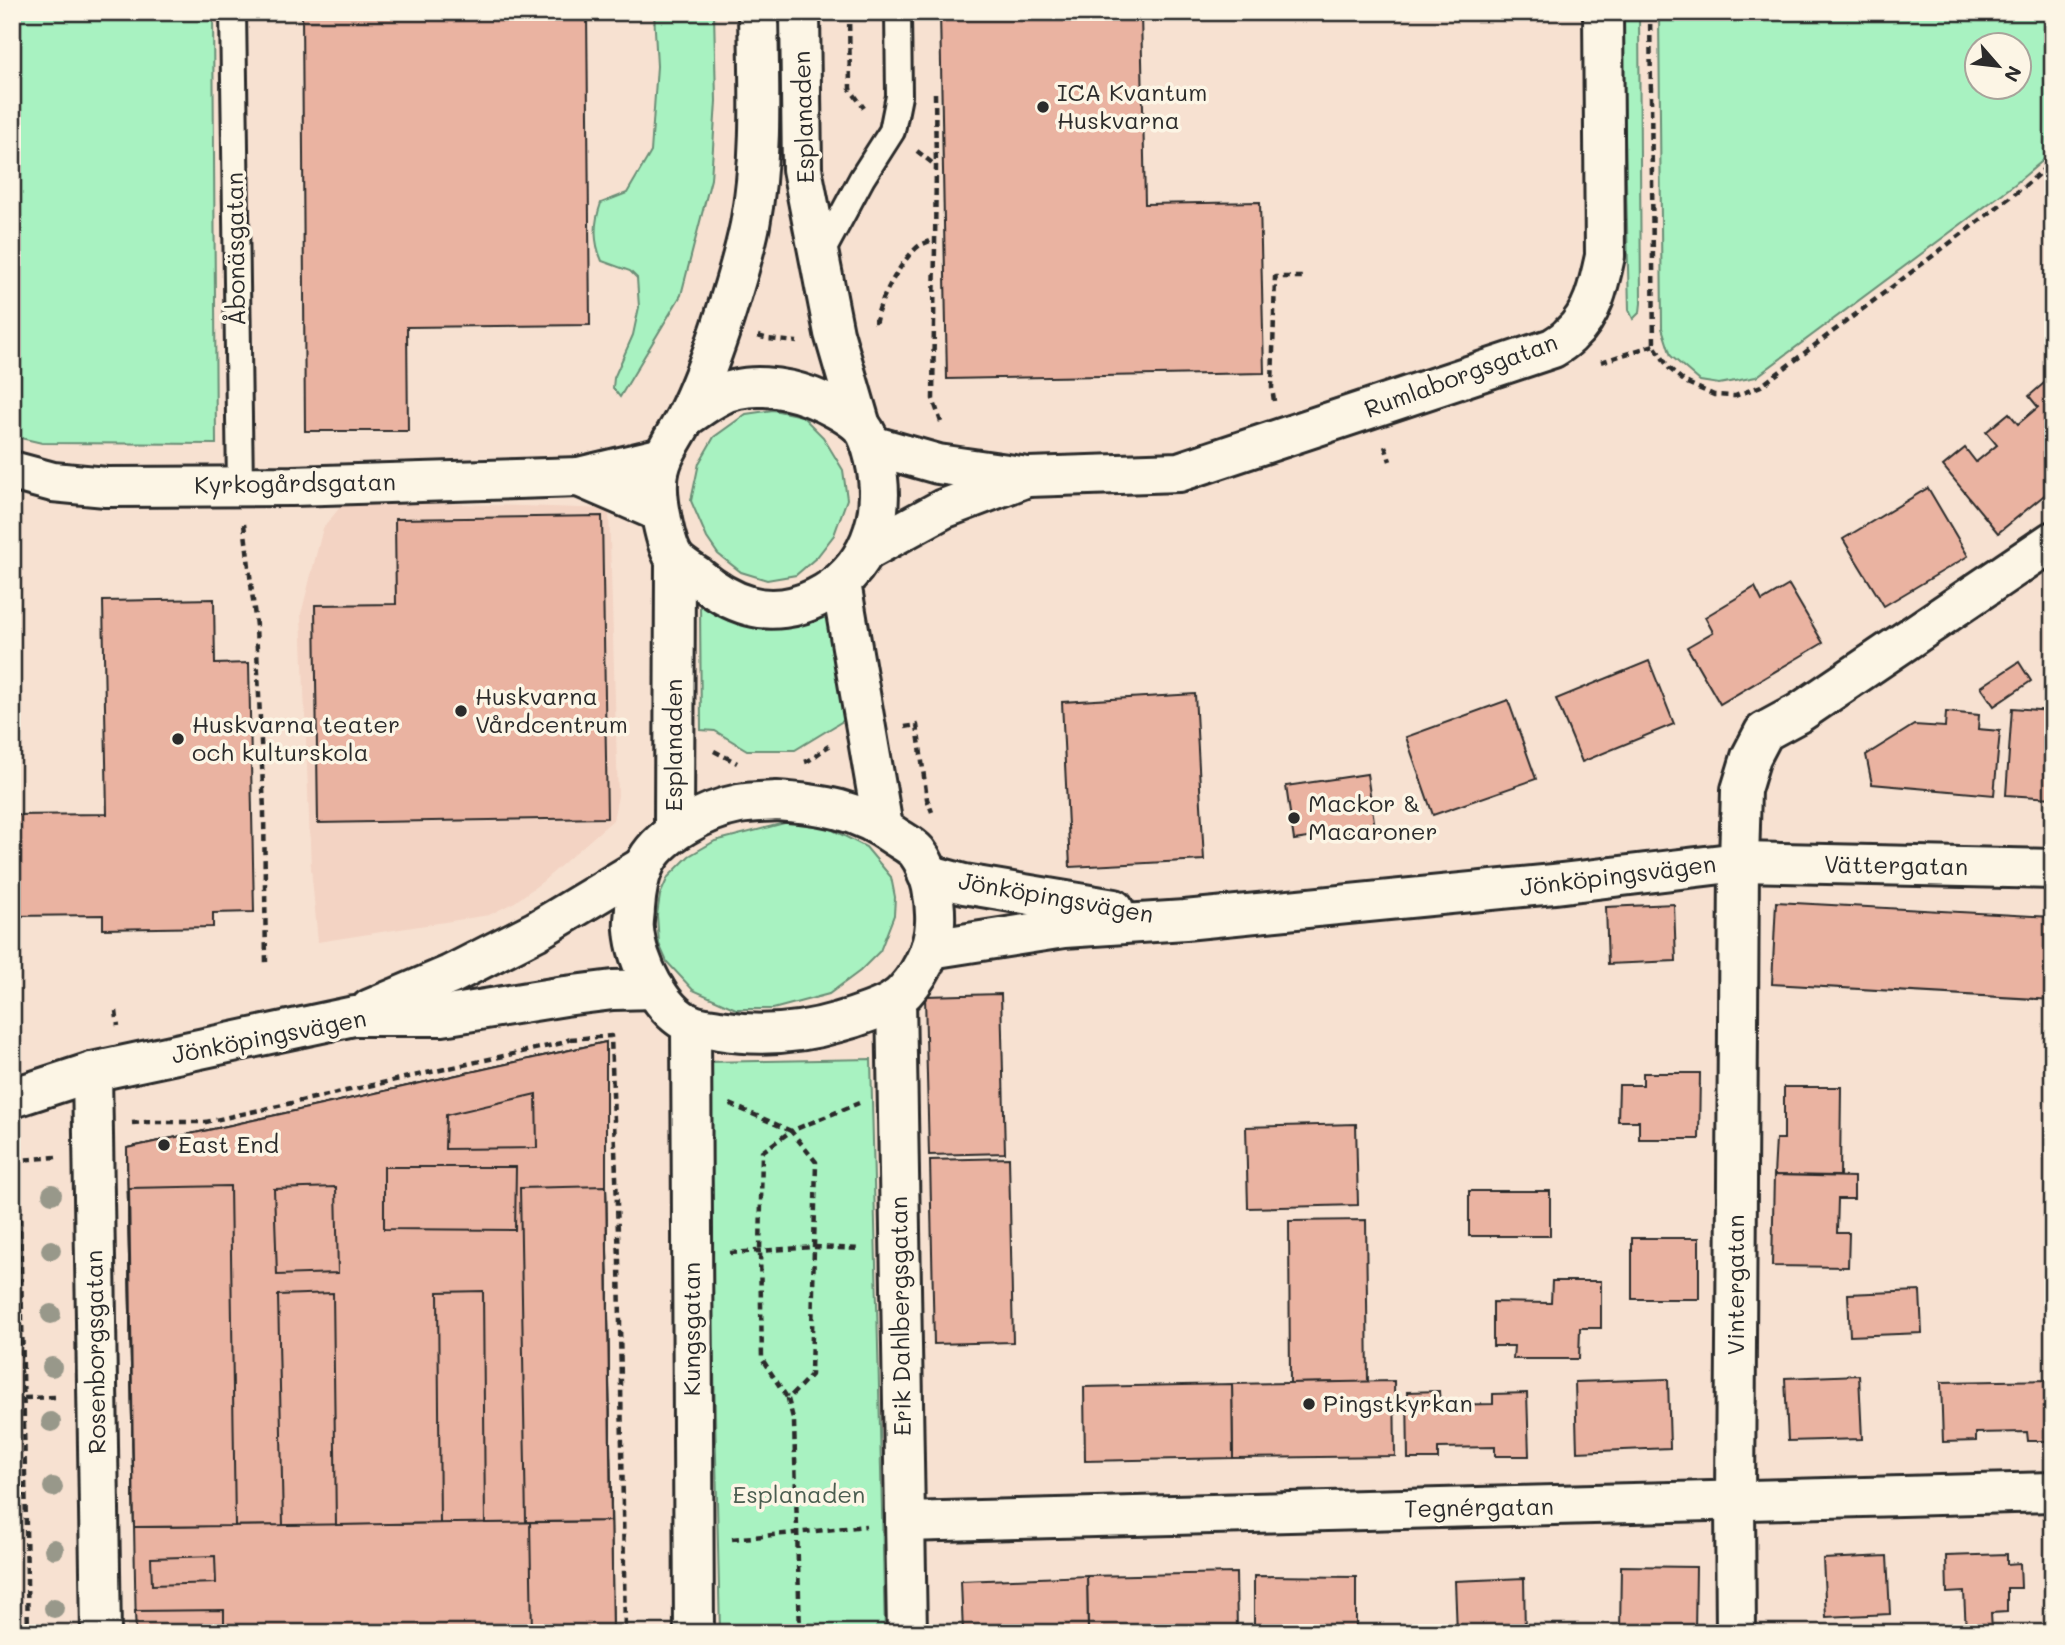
<svg xmlns="http://www.w3.org/2000/svg" width="2065" height="1645" font-family="Mali,sans-serif">
<style>
.built{fill:#f3d3c3}
.green{fill:#a8f2c1;stroke:#6a8e76;stroke-width:2;fill-rule:evenodd}
.building{fill:#eab3a1;stroke:#2b2b2b;stroke-width:2}
.lines{fill:none;stroke-linecap:round;stroke-linejoin:round}
.service-casing{stroke:#2b2b2b;stroke-width:30}
.minor-casing{stroke:#2b2b2b;stroke-width:44}
.tertiary-casing{stroke:#2b2b2b;stroke-width:44}
.path{stroke:#2b2b2b;stroke-width:4.5;stroke-dasharray:7 5;stroke-linecap:butt}
.service{stroke:#fcf5e5;stroke-width:24}
.minor{stroke:#fcf5e5;stroke-width:38}
.tertiary{stroke:#fcf5e5;stroke-width:38}
.tree{fill:#98988a}
.poi-dot{fill:#2b2b2b;stroke:#fcf5e5;stroke-width:2.5}
.labels{text-anchor:middle;stroke-width:7;stroke-linejoin:round;paint-order:stroke}
.poi-label{font-size:24px;fill:#2b2b2b;stroke:#fcf5e5;text-anchor:start}
.street-label{font-size:24px;fill:#2b2b2b;stroke:#fcf5e5}
.park-label{font-size:24px;fill:#4a5d50;stroke:#fcf5e5}
</style>
<rect width="100%" height="100%" fill="#f7e1d1"/>
<filter id="ink" filterUnits="userSpaceOnUse"><feTurbulence type="fractalNoise" baseFrequency=".0143" numOctaves="2"/><feDisplacementMap in="SourceGraphic" scale="14" xChannelSelector="R" yChannelSelector="G"/><feConvolveMatrix kernelMatrix="1 2 1 2 8 2 1 2 1" color-interpolation-filters="sRGB"/></filter>
<g filter="url(#ink)">
<path class="built" d="M 346,500 L 609,509 L 618,796 L 613,820 L 542,882 L 515,902 L 489,915 L 318,942 L 311,868 L 301,614 L 323,528 Z"/>
<g class="green">
<path d="M 12,12 L 213,12 L 216,444 L 42,443 L 12,436 Z"/>
<path d="M 654,12 L 714,12 L 716,101 L 711,179 L 681,295 L 620,397 L 613,388 L 614,378 L 633,335 L 639,307 L 637,278 L 630,271 L 602,261 C 593,241 594,223 601,203 L 627,193 L 651,152 L 657,66 Z"/>
<path d="M 1622,12 L 1639,12 L 1641,303 L 1640,312 L 1633,319 L 1629,310 Z"/>
<path d="M 1659,12 L 2053,12 L 2053,152 L 2015,184 L 1756,377 L 1719,384 L 1700,381 L 1671,356 L 1662,328 ZM 1978,46 L 2020,46 L 2020,88 L 1978,88 Z"/>
<path d="M 773,410 L 802,416 L 823,437 L 843,470 L 847,499 L 834,535 L 817,557 L 796,575 L 767,580 L 741,572 L 718,554 L 707,538 L 691,501 L 699,463 L 714,437 L 746,414 Z"/>
<path d="M 700,604 L 754,627 L 793,623 L 828,610 L 846,719 L 795,750 L 747,750 L 715,731 L 701,730 Z"/>
<path d="M 792,821 L 823,825 L 866,847 L 891,877 L 895,897 L 894,915 L 880,951 L 860,971 L 829,994 L 773,1009 L 736,1009 L 693,990 L 667,962 L 659,944 L 657,915 L 660,895 L 668,877 L 689,856 L 715,841 Z"/>
<path d="M 871,1059 L 885,1633 L 720,1633 L 707,1062 Z"/>
</g>
<g class="building">
<path d="M 302,12 L 587,12 L 590,325 L 407,327 L 408,431 L 305,431 Z"/>
<path d="M 940,12 L 1141,12 L 1145,204 L 1260,202 L 1264,373 L 947,379 Z"/>
<path d="M 2050,378 L 2053,382 L 2053,488 L 1998,533 L 1943,466 L 1965,448 L 1976,462 L 1997,445 L 1986,432 L 2009,413 L 2018,424 L 2038,407 L 2029,396 Z"/>
<path d="M 1928,488 L 1968,556 L 1884,606 L 1843,539 Z"/>
<path d="M 602,516 L 607,818 L 318,823 L 315,605 L 396,604 L 395,519 Z"/>
<path d="M 1789,585 L 1823,643 L 1720,704 L 1687,647 L 1713,632 L 1705,617 L 1755,587 L 1762,601 Z"/>
<path d="M 214,599 L 215,664 L 249,663 L 254,912 L 213,913 L 213,927 L 103,929 L 103,915 L 12,916 L 12,815 L 107,814 L 103,601 Z"/>
<path d="M 1649,661 L 1674,724 L 1582,762 L 1556,699 Z"/>
<path d="M 2019,662 L 2031,681 L 1994,706 L 1981,687 Z"/>
<path d="M 1195,694 L 1204,860 L 1070,867 L 1062,702 Z"/>
<path d="M 1508,700 L 1536,779 L 1433,815 L 1406,737 Z"/>
<path d="M 2012,708 L 2053,711 L 2053,798 L 2006,795 Z"/>
<path d="M 1946,712 L 1979,715 L 1978,729 L 2000,731 L 1994,795 L 1872,784 L 1866,755 L 1914,725 L 1945,727 Z"/>
<path d="M 1367,774 L 1375,828 L 1294,840 L 1286,786 Z"/>
<path d="M 1776,902 L 2053,917 L 2053,1000 L 1772,984 Z"/>
<path d="M 1674,904 L 1676,961 L 1608,964 L 1606,907 Z"/>
<path d="M 1001,994 L 1005,1153 L 929,1155 L 925,996 Z"/>
<path d="M 606,1042 L 606,1186 L 613,1633 L 136,1633 L 127,1148 Z"/>
<path d="M 606,1042 L 606,1186 L 613,1633 L 532,1633 L 530,1522 L 134,1527 L 127,1148 Z"/>
<path d="M 606,1042 L 606,1186 L 611,1521 L 485,1523 L 483,1291 L 438,1292 L 440,1523 L 336,1525 L 333,1293 L 278,1295 L 283,1525 L 134,1527 L 127,1148 Z"/>
<path d="M 1643,1073 L 1700,1073 L 1699,1139 L 1639,1139 L 1639,1121 L 1618,1121 L 1619,1085 L 1643,1085 Z"/>
<path d="M 1784,1087 L 1841,1087 L 1840,1176 L 1774,1175 L 1776,1139 L 1784,1139 Z"/>
<path d="M 536,1094 L 537,1148 L 445,1149 L 446,1115 Z"/>
<path d="M 1356,1124 L 1358,1205 L 1248,1208 L 1246,1127 Z"/>
<path d="M 1009,1158 L 1013,1342 L 934,1344 L 930,1160 Z"/>
<path d="M 384,1167 L 516,1167 L 515,1230 L 384,1229 Z"/>
<path d="M 1774,1175 L 1854,1177 L 1854,1199 L 1838,1199 L 1837,1233 L 1849,1233 L 1848,1267 L 1772,1266 Z"/>
<path d="M 230,1186 L 235,1526 L 134,1527 L 129,1188 Z"/>
<path d="M 606,1186 L 611,1521 L 526,1522 L 520,1188 Z"/>
<path d="M 336,1187 L 338,1273 L 277,1275 L 274,1189 Z"/>
<rect x="1469" y="1191" width="81" height="45"/>
<path d="M 1366,1220 L 1368,1382 L 1290,1383 L 1289,1221 Z"/>
<rect x="1632" y="1238" width="67" height="61"/>
<path d="M 1552,1281 L 1601,1281 L 1601,1328 L 1580,1328 L 1579,1359 L 1513,1359 L 1514,1346 L 1493,1346 L 1493,1302 L 1551,1303 Z"/>
<path d="M 1920,1291 L 1922,1333 L 1850,1336 L 1848,1294 Z"/>
<path d="M 1859,1375 L 1862,1439 L 1788,1441 L 1785,1378 Z"/>
<path d="M 1668,1379 L 1670,1448 L 1577,1452 L 1575,1382 Z"/>
<path d="M 2053,1380 L 2053,1441 L 2028,1441 L 2027,1432 L 1976,1433 L 1976,1441 L 1943,1442 L 1941,1382 Z"/>
<path d="M 1394,1381 L 1395,1456 L 1233,1458 L 1232,1384 Z"/>
<path d="M 1232,1384 L 1233,1458 L 1085,1461 L 1084,1387 Z"/>
<path d="M 1439,1391 L 1440,1405 L 1493,1404 L 1493,1394 L 1527,1393 L 1529,1456 L 1495,1456 L 1495,1447 L 1438,1448 L 1438,1459 L 1408,1459 L 1407,1392 Z"/>
<path d="M 2007,1554 L 2007,1564 L 2020,1563 L 2021,1588 L 2007,1588 L 2007,1612 L 1991,1613 L 1992,1630 L 1966,1632 L 1964,1592 L 1947,1593 L 1946,1556 Z"/>
<path d="M 215,1556 L 216,1583 L 152,1585 L 151,1558 Z"/>
<path d="M 1887,1556 L 1890,1614 L 1826,1617 L 1823,1559 Z"/>
<path d="M 1621,1566 L 1696,1567 L 1695,1633 L 1620,1633 Z"/>
<path d="M 1236,1573 L 1237,1633 L 1088,1633 L 1087,1576 Z"/>
<path d="M 1087,1576 L 1088,1633 L 963,1633 L 961,1581 Z"/>
<path d="M 1254,1576 L 1356,1577 L 1356,1633 L 1254,1633 Z"/>
<path d="M 1524,1578 L 1525,1633 L 1457,1633 L 1455,1581 Z"/>
<path d="M 224,1610 L 224,1633 L 136,1633 L 135,1611 Z"/>
</g>
<g class="lines">
<g class="service-casing">
<g id="service">
<path d="M 233,12 L 240,485"/>
<path d="M 819,258 L 862,178 L 892,131 L 899,96 L 898,12"/>
</g>
</g>
<g class="minor-casing">
<g id="minor">
<path d="M 871,445 L 938,464 L 1028,477 L 1179,472 L 1553,348 C 1559,344 1566,340 1571,334 C 1593,314 1599,284 1605,256 L 1603,12"/>
<path d="M 12,471 L 53,482 L 106,487 L 292,486 L 579,477 L 663,457"/>
<path d="M 579,477 L 660,512"/>
<path d="M 866,551 L 943,509 L 1022,479"/>
<path d="M 92,1072 L 101,1633"/>
<path d="M 905,1522 L 2053,1492"/>
<path d="M 1736,1633 L 1735,1502 L 1739,862 L 1741,790 L 1751,757 L 1764,732 L 1799,713 L 2053,541"/>
</g>
</g>
<g class="tertiary-casing">
<g id="tertiary">
<path d="M 800,12 L 802,169 L 834,333 L 861,426"/>
<path d="M 686,417 C 697,410 707,402 719,396 C 745,381 785,387 811,397 C 826,403 848,414 860,425 C 869,434 872,449 875,461 C 888,517 868,572 816,598 C 796,608 772,612 750,606 C 731,601 712,589 697,576 C 690,571 680,565 675,559 C 665,545 657,500 658,483 C 658,457 675,438 686,416 C 700,388 711,358 721,328 C 732,294 743,259 750,225 C 763,155 759,83 758,12"/>
<path d="M 841,583 L 883,827"/>
<path d="M 776,801 C 821,804 858,809 896,837 C 902,841 912,846 917,852 C 931,870 936,902 935,923 C 934,950 918,980 898,998 C 887,1007 854,1018 839,1022 C 799,1034 760,1037 719,1030 C 710,1028 701,1028 693,1025 C 661,1014 636,960 634,929 C 633,922 635,915 635,908 C 636,895 639,878 644,866 C 657,835 707,810 739,804 C 751,802 764,802 776,801 Z"/>
<path d="M 674,832 L 675,559"/>
<path d="M 927,874 L 964,884 L 1114,909"/>
<path d="M 930,949 L 1064,928 L 1185,920 L 1554,884 L 1739,862 L 2053,869"/>
<path d="M 896,999 L 907,1633"/>
<path d="M 370,1009 L 450,975 L 536,931 L 644,866"/>
<path d="M 691,1025 L 694,1633"/>
<path d="M 12,1098 L 92,1072 L 354,1016 L 442,1016 L 565,996 L 613,990 L 655,989"/>
</g>
</g>
<g class="path">
<path d="M 849,12 L 850,89 L 864,108"/>
<path d="M 1650,12 L 1654,345 L 1669,368 L 1685,382 L 1714,395 L 1735,396 L 1761,386 L 2025,186 L 2053,161"/>
<path d="M 935,93 L 936,166 L 933,399 L 941,422"/>
<path d="M 917,151 L 936,166"/>
<path d="M 873,321 L 876,321 C 879,300 903,257 920,245 C 925,243 930,241 935,239"/>
<path d="M 758,336 L 768,339 L 797,342"/>
<path d="M 1601,362 L 1654,345"/>
<path d="M 1274,401 L 1272,388 L 1275,277 L 1304,277"/>
<path d="M 1385,446 L 1390,461"/>
<path d="M 244,524 L 256,626 L 264,811 L 266,964"/>
<path d="M 905,727 L 917,725 L 927,799 L 932,812"/>
<path d="M 714,751 L 737,763"/>
<path d="M 805,762 C 814,759 820,751 829,746"/>
<path d="M 116,1011 L 118,1026"/>
<path d="M 570,1039 L 611,1036 L 619,1261 L 625,1633"/>
<path d="M 730,1104 L 791,1131 L 762,1152 L 760,1251 L 762,1359 L 788,1399"/>
<path d="M 132,1123 L 146,1122 L 206,1122 L 562,1043 L 570,1039"/>
<path d="M 12,1161 L 19,1160"/>
<path d="M 730,1253 L 814,1247 L 861,1249"/>
<path d="M 24,1398 L 58,1397"/>
<path d="M 732,1539 L 866,1526"/>
<path d="M 28,1633 L 19,1160 L 56,1157"/>
<path d="M 800,1633 L 794,1422 L 788,1399 L 811,1375 L 816,1162 L 791,1131 L 859,1103"/>
</g>
<use href="#service" class="service"/>
<use href="#minor" class="minor"/>
<use href="#tertiary" class="tertiary"/>
</g>
<g class="tree">
<circle cx="52" cy="1194" r="10"/>
<circle cx="51" cy="1250" r="10"/>
<circle cx="51" cy="1314" r="10"/>
<circle cx="52" cy="1367" r="10"/>
<circle cx="51" cy="1422" r="10"/>
<circle cx="53" cy="1487" r="10"/>
<circle cx="54" cy="1549" r="10"/>
<circle cx="54" cy="1608" r="10"/>
</g>
</g>
<g class="poi-dot">
<circle cx="1043" cy="107" r="7"/>
<circle cx="461" cy="711" r="7"/>
<circle cx="178" cy="739" r="7"/>
<circle cx="1294" cy="818" r="7"/>
<circle cx="164" cy="1145" r="7"/>
<circle cx="1309" cy="1404" r="7"/>
</g>
<g class="labels">
<g class="poi-label">
<text x="1057" y="101">ICA Kvantum<tspan x="1057" dy="28">Huskvarna</tspan></text>
<text x="475" y="705">Huskvarna<tspan x="475" dy="28">Vårdcentrum</tspan></text>
<text x="192" y="733">Huskvarna teater<tspan x="192" dy="28">och kulturskola</tspan></text>
<text x="1308" y="812">Mackor &amp;<tspan x="1308" dy="28">Macaroner</tspan></text>
<text x="178" y="1153">East End</text>
<text x="1323" y="1412">Pingstkyrkan</text>
</g>
<g class="street-label">
<text transform="translate(804 117) rotate(-92)" y="8">Esplanaden</text>
<text transform="translate(236 249) rotate(-91)" y="8">Åbonäsgatan</text>
<text transform="translate(1461 376) rotate(-20)" y="8">Rumlaborgsgatan</text>
<text transform="translate(295 484) rotate(-1)" y="8">Kyrkogårdsgatan</text>
<text transform="translate(674 745) rotate(-90)" y="8">Esplanaden</text>
<text transform="translate(1896 866) rotate(1)" y="8">Vättergatan</text>
<text transform="translate(1618 876) rotate(-7)" y="8">Jönköpingsvägen</text>
<text transform="translate(1056 898) rotate(10)" y="8">Jönköpingsvägen</text>
<text transform="translate(269 1037) rotate(-11)" y="8">Jönköpingsvägen</text>
<text transform="translate(1736 1285) rotate(-90)" y="8">Vintergatan</text>
<text transform="translate(901 1316) rotate(-91)" y="8">Erik Dahlbergsgatan</text>
<text transform="translate(692 1329) rotate(-90)" y="8">Kungsgatan</text>
<text transform="translate(96 1352) rotate(-91)" y="8">Rosenborgsgatan</text>
<text transform="translate(1479 1508) rotate(-1)" y="8">Tegnérgatan</text>
</g>
<g class="park-label">
<text x="799" y="1503">Esplanaden</text>
</g>
</g>
<rect width="2065" height="1645" fill="none" stroke="#fcf5e5" stroke-width="42"/>
<rect x="21" y="21" width="2023" height="1603" fill="none" stroke="#2b2b2b" stroke-width="2.5" filter="url(#ink)"/>
<g transform="translate(1998 66) rotate(118)"><circle r="33" fill="#fcf5e5" stroke="#a8a49b" stroke-width="2"/>
<path d="M0-5L12 26L0 18L-12 26Z" fill="#2b2b2b"/>
<text y="-10" font-size="19" font-weight="bold" text-anchor="middle" fill="#2b2b2b">N</text>
</g>
</svg>
